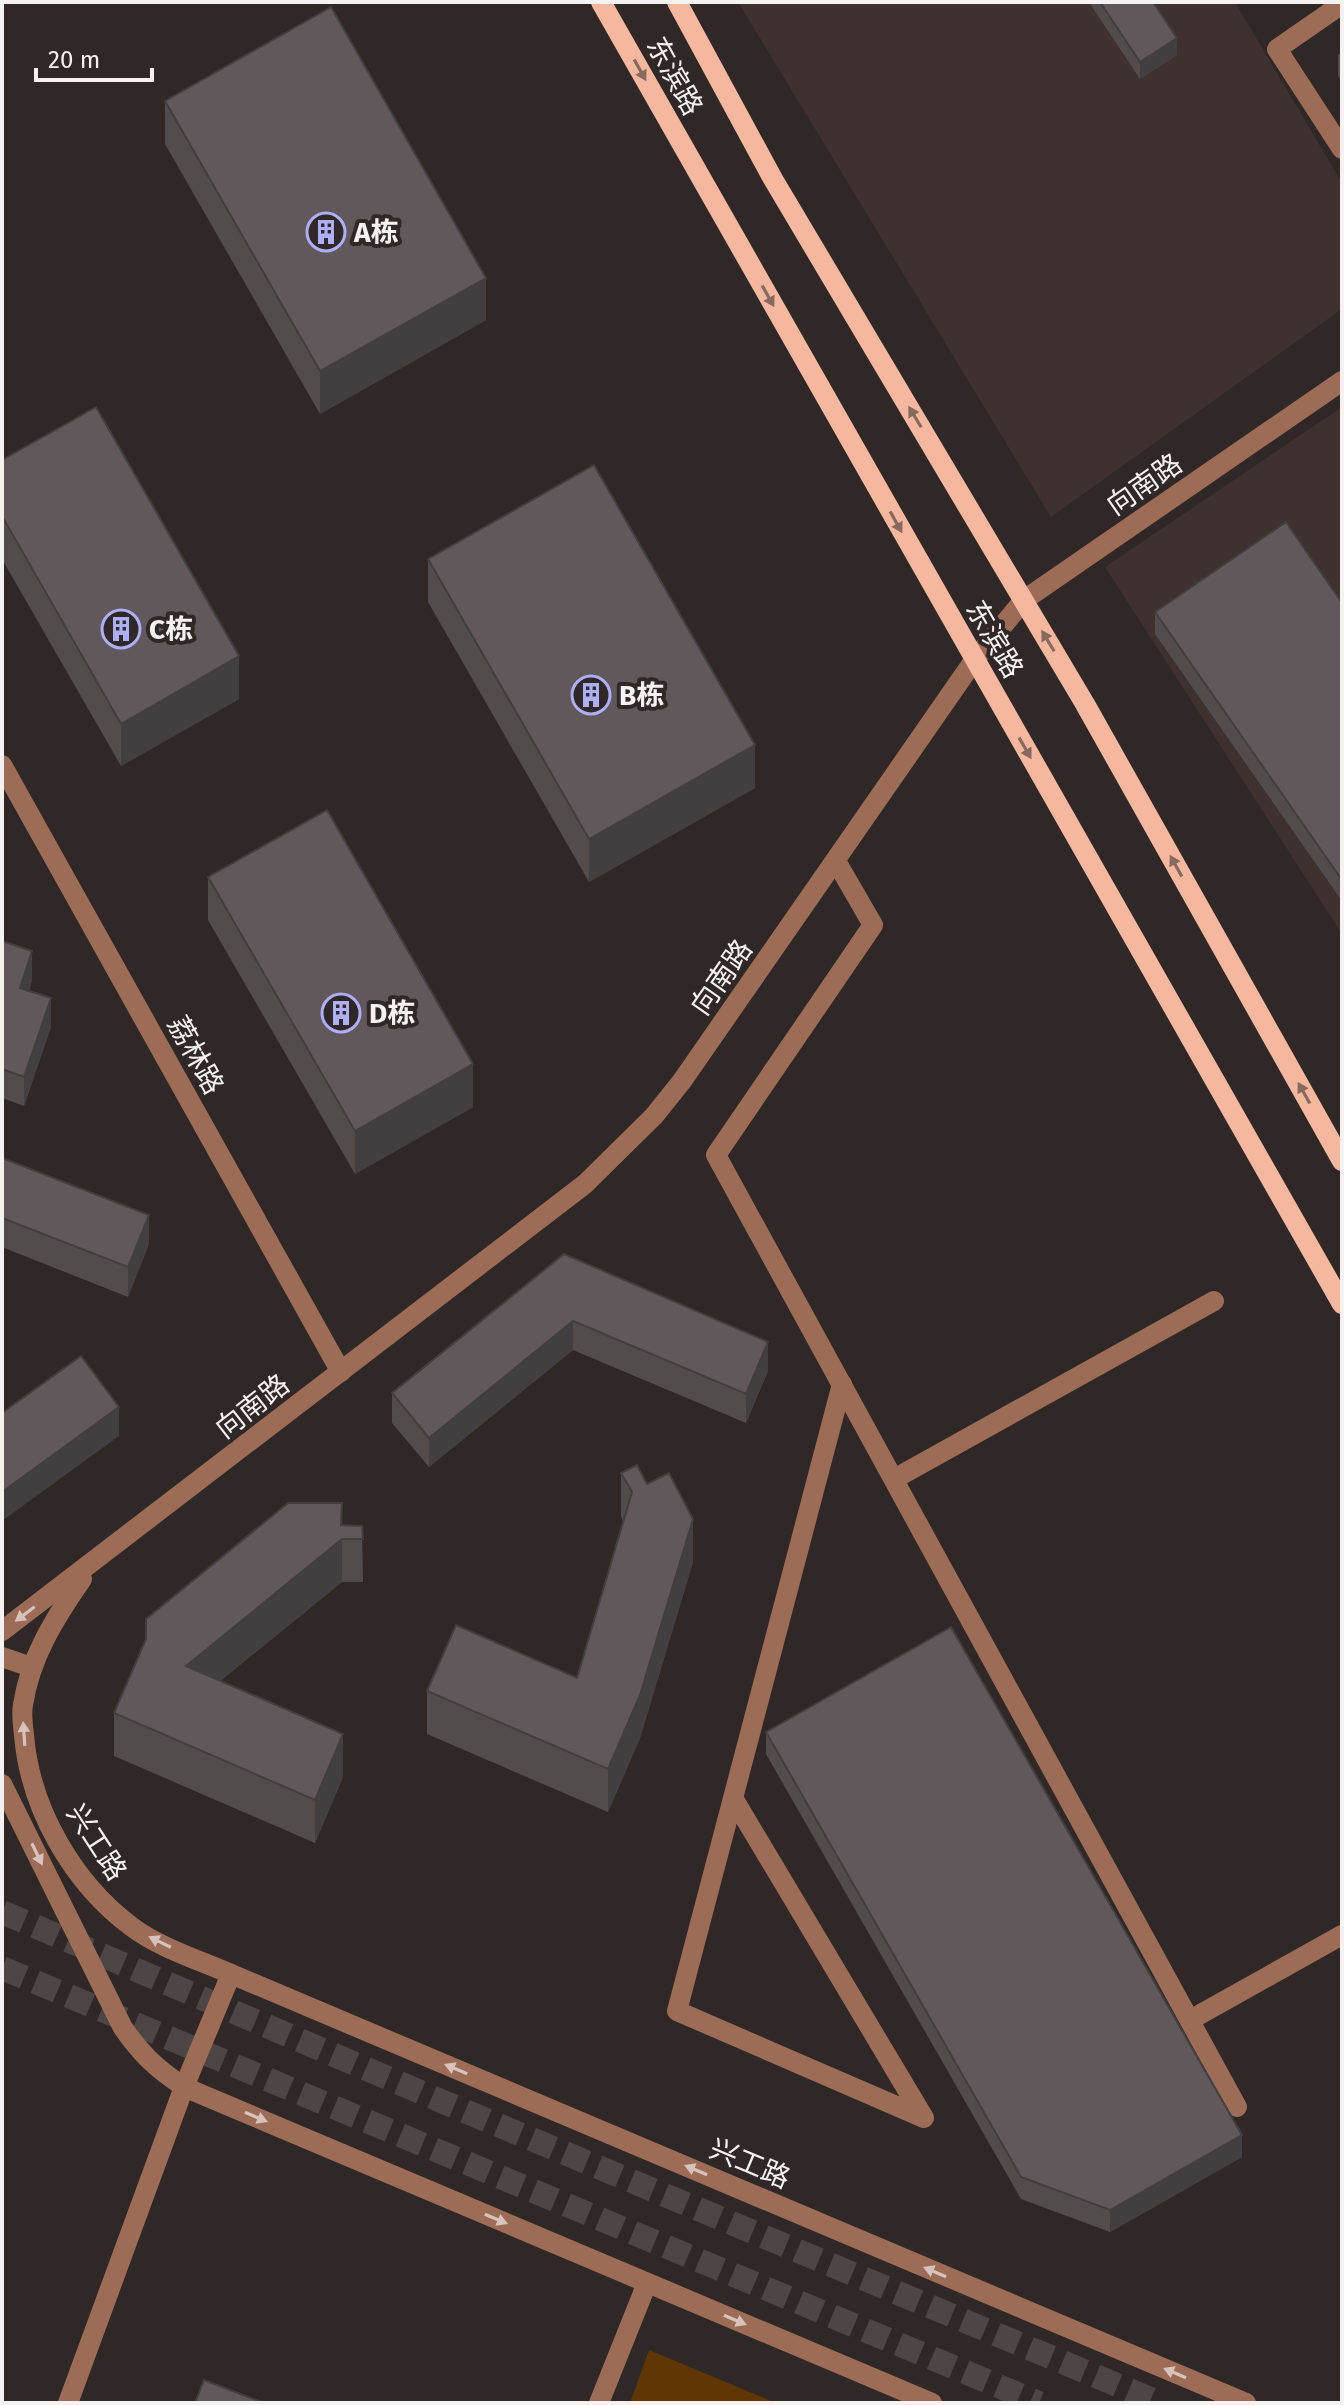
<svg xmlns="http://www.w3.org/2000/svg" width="1344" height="2405" font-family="'Fira Sans','Noto Sans SC',sans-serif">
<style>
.built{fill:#3f312f}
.green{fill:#603604}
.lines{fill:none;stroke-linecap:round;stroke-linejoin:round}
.highway-tunnel{stroke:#4d4645;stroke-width:24;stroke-dasharray:24 12;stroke-linecap:butt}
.minor{stroke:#9c6c57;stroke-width:20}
.major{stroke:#f5b89f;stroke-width:20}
.wall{fill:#534c4d}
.shaded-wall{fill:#433e3f}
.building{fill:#60585a;stroke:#433e3f;stroke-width:2}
.oneway{fill:#88695d}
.oneway2{fill:#d7c3bc}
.labels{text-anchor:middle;stroke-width:8;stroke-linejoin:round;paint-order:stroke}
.street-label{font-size:28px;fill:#f7f2f2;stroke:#2f2827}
.poi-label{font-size:28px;font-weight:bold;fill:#f7f2f2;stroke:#2f2827;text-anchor:start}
</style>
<rect width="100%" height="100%" fill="#2f2827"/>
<g class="built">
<path d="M 738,2 L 1235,2 L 1342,183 L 1342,309 L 1051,517 Z"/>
<path d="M 1342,407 L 1342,934 L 1105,567 Z"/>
</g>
<path class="green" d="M 649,2350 L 776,2403 L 630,2403 Z"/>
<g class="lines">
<g class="highway-tunnel">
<path d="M 2,1912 L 441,2101 L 1160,2403"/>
<path d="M 2,1968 L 1039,2403"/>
</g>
<g class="minor">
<path d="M 1342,4 L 1277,49 L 1342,149"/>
<path d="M 2,765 L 341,1372"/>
<path d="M 836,861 L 873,925 L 716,1155 L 1237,2107"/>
<path d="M 894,1479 L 1214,1301"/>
<path d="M 82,1579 C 55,1618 30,1657 23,1705 C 21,1714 23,1725 24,1735 C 30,1809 73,1883 132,1927 C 160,1948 199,1960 231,1974 L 1246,2403"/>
<path d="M 2,1631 L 585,1184 L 654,1116 L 682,1081 L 975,659 L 1024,600 L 1342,381"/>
<path d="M 2,1657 L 31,1667"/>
<path d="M 2,1784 L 123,2028 C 142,2055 157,2069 184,2087 L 932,2403"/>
<path d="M 733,1798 L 924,2118 L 677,2011 L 842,1384"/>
<path d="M 1190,2020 L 1342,1935"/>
<path d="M 68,2403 L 184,2087 L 231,1974"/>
<path d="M 599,2403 L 647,2283"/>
</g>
<g class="major">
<path d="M 601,2 L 1342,1304"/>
<path d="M 677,2 L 773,179 L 1085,704 L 1342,1161"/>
</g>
</g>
<g class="wall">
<path d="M 1089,2 L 1153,2 L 1177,55 L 1140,79 Z"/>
<path d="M 1342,52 L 1342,82 L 1338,76 L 1338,55 Z"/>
<path d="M 165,101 L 486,320 L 320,414 L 165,144 Z"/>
<path d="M 2,460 L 239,699 L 121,766 L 2,559 Z"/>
<path d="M 428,559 L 755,788 L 589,882 L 428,602 Z"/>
<path d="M 1342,603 L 1342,901 L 1155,634 L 1155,612 Z"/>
<path d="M 208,877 L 473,1107 L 355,1174 L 208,920 Z"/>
<path d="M 2,941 L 32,980 L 29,991 L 51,1027 L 24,1106 L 2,1098 Z"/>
<path d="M 2,1158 L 149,1244 L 128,1297 L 2,1247 Z"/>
<path d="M 564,1254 L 768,1371 L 746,1423 L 573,1350 L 429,1467 L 392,1423 L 392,1393 Z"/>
<path d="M 621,1473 L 647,1484 L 693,1562 L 640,1738 L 608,1812 L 427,1734 L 427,1691 L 577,1678 L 623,1520 L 621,1516 Z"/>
<path d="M 342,1525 L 362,1526 L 363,1582 L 342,1582 L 220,1681 L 343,1777 L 315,1843 L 114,1756 L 114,1713 Z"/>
<path d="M 766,1732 L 1242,2157 L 1110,2232 L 1021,2199 L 766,1754 Z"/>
</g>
<g class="shaded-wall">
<path d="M 1177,38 L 1177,55 L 1140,79 L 1140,62 Z"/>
<path d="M 486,278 L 486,320 L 320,414 L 320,371 Z"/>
<path d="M 239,656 L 239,699 L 121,766 L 121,724 Z"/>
<path d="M 755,745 L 755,788 L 589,882 L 589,839 Z"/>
<path d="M 32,951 L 32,980 L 20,1017 L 20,988 Z"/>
<path d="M 51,998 L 51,1027 L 24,1106 L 24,1077 Z"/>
<path d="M 473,1064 L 473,1107 L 355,1174 L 355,1131 Z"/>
<path d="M 149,1215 L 149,1244 L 128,1297 L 128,1267 Z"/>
<path d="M 573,1321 L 573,1350 L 429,1467 L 429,1438 Z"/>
<path d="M 768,1342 L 768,1371 L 746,1423 L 746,1394 Z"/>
<path d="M 119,1407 L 119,1436 L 2,1521 L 2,1492 Z"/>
<path d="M 342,1503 L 342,1582 L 186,1709 L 186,1666 Z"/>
<path d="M 693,1519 L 693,1562 L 640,1738 L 608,1812 L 608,1769 Z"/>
<path d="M 343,1734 L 343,1777 L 315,1843 L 315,1800 Z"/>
<path d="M 1242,2135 L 1242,2157 L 1110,2232 L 1110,2210 Z"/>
</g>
<g class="building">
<path d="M 1100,2 L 1153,2 L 1177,38 L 1140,62 Z"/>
<path d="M 331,7 L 486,278 L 320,371 L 165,101 Z"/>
<path d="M 96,407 L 239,656 L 121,724 L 2,516 L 2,460 Z"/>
<path d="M 594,465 L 755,745 L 589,839 L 428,559 Z"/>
<path d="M 1286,522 L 1342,603 L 1342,880 L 1155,612 Z"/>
<path d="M 327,810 L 473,1064 L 355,1131 L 208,877 Z"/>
<path d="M 2,941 L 32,951 L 20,988 L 51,998 L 24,1077 L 2,1069 Z"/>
<path d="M 2,1158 L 149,1215 L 128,1267 L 2,1218 Z"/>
<path d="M 564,1254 L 768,1342 L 746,1394 L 573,1321 L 429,1438 L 392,1393 Z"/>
<path d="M 81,1356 L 119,1407 L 2,1492 L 2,1413 Z"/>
<path d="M 637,1465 L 647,1484 L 669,1473 L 693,1519 L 640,1695 L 608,1769 L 427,1691 L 456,1625 L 577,1678 L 632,1492 L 621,1473 Z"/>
<path d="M 288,1503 L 342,1503 L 341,1525 L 362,1526 L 363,1539 L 342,1539 L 186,1666 L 343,1734 L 315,1800 L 114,1713 L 146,1639 L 146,1619 Z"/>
<path d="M 951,1627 L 1242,2135 L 1110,2210 L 1021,2177 L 766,1732 Z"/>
<path d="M 204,2380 L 264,2403 L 195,2403 Z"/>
</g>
<defs><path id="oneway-solid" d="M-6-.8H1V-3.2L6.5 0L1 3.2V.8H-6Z" transform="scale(2)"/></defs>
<g class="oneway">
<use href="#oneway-solid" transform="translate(640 70) rotate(61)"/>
<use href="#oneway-solid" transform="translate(768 296) rotate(61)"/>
<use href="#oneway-solid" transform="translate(915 417) rotate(-121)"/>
<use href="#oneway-solid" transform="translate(896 522) rotate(61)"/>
<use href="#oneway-solid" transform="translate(1048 641) rotate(-121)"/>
<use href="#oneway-solid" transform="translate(1025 748) rotate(60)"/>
<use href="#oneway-solid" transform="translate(1176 866) rotate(-119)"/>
<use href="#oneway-solid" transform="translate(1304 1093) rotate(-119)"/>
</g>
<g class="oneway2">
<use href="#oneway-solid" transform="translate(25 1614) rotate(143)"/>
<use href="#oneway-solid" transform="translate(24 1734) rotate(-94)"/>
<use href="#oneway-solid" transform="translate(37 1854) rotate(64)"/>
<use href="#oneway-solid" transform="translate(160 1942) rotate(-154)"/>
<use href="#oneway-solid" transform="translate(456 2069) rotate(-157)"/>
<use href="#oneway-solid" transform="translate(256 2117) rotate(23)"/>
<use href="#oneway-solid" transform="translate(696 2170) rotate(-157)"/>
<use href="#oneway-solid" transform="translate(496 2219) rotate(23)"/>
<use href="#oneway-solid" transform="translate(935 2272) rotate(-157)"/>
<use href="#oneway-solid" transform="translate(735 2320) rotate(23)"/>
<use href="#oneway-solid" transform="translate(1175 2373) rotate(-157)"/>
</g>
<defs>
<g id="building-ring" transform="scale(2)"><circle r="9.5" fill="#2f2827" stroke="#adaffb" stroke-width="1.5"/><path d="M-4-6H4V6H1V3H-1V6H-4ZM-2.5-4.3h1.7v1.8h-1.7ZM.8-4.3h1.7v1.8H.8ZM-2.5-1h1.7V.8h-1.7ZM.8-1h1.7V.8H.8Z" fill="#adaffb"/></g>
</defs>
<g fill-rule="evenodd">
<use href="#building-ring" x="326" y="232"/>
<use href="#building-ring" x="121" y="629"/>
<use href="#building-ring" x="591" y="695"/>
<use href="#building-ring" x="341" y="1013"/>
</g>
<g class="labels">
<g class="street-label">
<text transform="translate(675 76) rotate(61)" y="10">东滨路</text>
<text transform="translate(1144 484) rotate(-35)" y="10">向南路</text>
<text transform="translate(995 639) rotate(60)" y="10">东滨路</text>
<text transform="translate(721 977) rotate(-55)" y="10">向南路</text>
<text transform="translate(196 1055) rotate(61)" y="10">荔林路</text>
<text transform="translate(252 1406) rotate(-38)" y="10">向南路</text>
<text transform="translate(97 1842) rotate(57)" y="10">兴工路</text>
<text transform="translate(750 2163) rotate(23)" y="10">兴工路</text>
</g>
<g class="poi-label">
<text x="354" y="242">A栋</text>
<text x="149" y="639">C栋</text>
<text x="619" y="705">B栋</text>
<text x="369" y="1023">D栋</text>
</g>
</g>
<rect width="1344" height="2405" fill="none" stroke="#f7f2f2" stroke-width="8"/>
<path d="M36 68v12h116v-12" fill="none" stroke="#f7f2f2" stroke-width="4"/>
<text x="48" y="68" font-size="24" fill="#f7f2f2" stroke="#2f2827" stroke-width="6" paint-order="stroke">20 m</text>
</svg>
